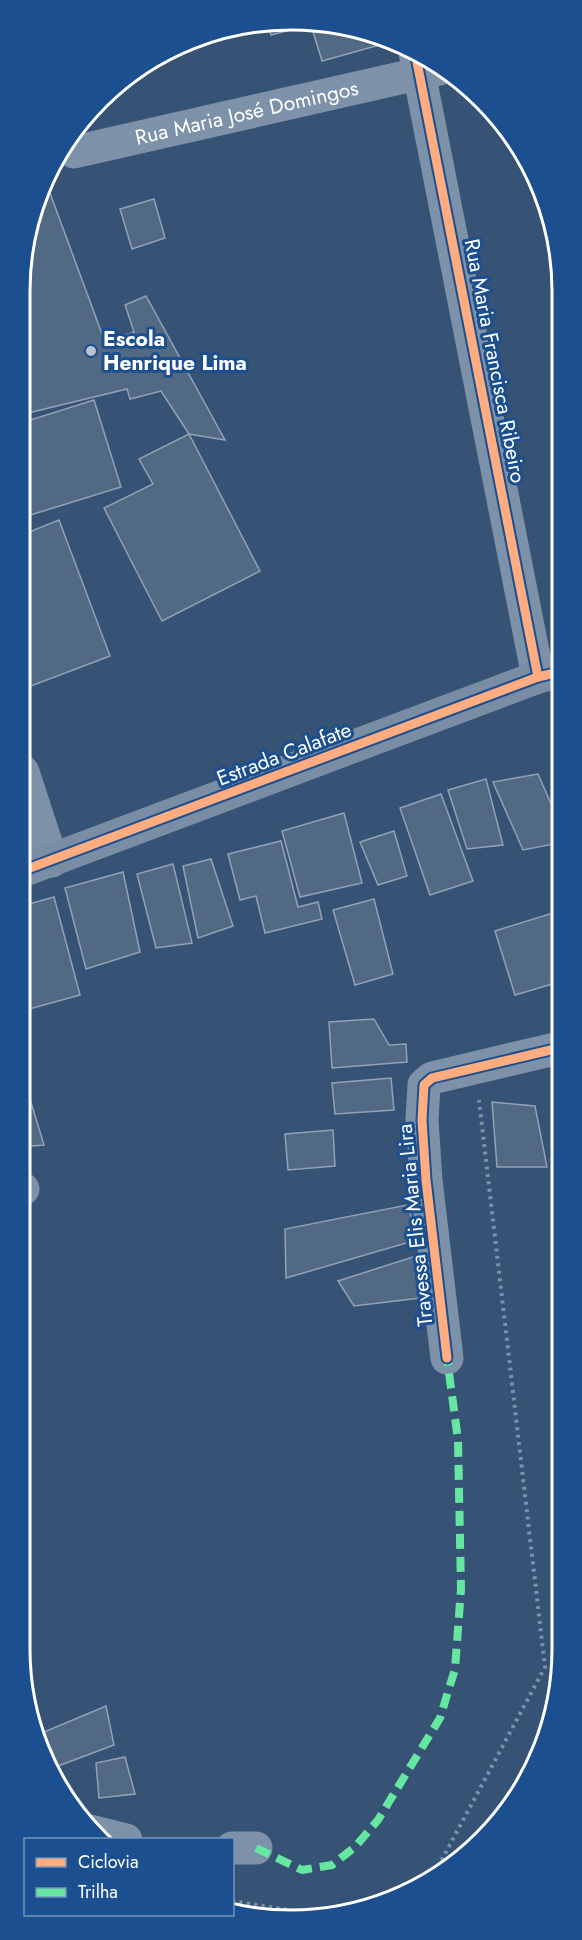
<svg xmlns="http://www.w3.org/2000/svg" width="582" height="1940" font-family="Jost,sans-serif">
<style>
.building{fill:#526984;stroke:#92a2b6;stroke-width:1.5}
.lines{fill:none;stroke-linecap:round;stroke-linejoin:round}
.path{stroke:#7d92a8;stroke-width:4;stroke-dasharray:3 4.5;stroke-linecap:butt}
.street{stroke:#7d92a8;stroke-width:33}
.secondary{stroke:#798da4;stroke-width:33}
.quiet{stroke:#66e7a1;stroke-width:8;stroke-dasharray:15 8;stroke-linecap:butt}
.cycleway-casing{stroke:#1b4f8f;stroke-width:13}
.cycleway{stroke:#ffac80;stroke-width:9}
.poi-dot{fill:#b9c2ce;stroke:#1b4f8f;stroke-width:2}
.labels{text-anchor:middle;stroke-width:6;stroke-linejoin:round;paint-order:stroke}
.street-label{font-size:21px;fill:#fff;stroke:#1b4f8f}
.poi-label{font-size:21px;font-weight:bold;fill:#fff;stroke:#1b4f8f;text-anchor:start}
.rim{fill:none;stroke:#fff;stroke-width:3}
</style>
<rect width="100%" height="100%" fill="#365274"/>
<g class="building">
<path d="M 268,25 L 302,25 L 302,27 L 271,35 Z"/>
<path d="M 311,25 L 344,25 L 381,39 L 383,44 L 322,61 Z"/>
<path d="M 47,185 L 105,342 L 134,332 L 125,305 L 146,296 L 225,440 L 189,434 L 161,391 L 130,399 L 127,389 L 24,414 L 25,238 Z"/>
<path d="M 154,199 L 165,238 L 132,249 L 120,209 Z"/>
<path d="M 94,400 L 121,487 L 24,517 L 24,422 Z"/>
<path d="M 189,434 L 260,571 L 162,621 L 104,508 L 153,484 L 139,459 Z"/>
<path d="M 59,520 L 110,656 L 23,689 L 24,534 Z"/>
<path d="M 538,774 L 559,822 L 559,843 L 523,850 L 493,782 Z"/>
<path d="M 486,779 L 503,845 L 467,849 L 448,790 Z"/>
<path d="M 441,794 L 473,881 L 430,895 L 400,808 Z"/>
<path d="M 344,813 L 362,883 L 300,897 L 282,831 Z"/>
<path d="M 394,831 L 407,876 L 378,885 L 360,842 Z"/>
<path d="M 281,841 L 298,907 L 318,902 L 322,919 L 265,933 L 256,896 L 240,900 L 228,854 Z"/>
<path d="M 211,859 L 233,926 L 198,938 L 183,866 Z"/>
<path d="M 173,864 L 192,943 L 156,948 L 137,874 Z"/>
<path d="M 123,872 L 140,952 L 86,969 L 65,888 Z"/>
<path d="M 54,897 L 80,995 L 22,1011 L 22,906 Z"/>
<path d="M 374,899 L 393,974 L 355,985 L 333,910 Z"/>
<path d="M 559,911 L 559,962 L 555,964 L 559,982 L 515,995 L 495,931 Z"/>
<path d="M 374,1019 L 389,1045 L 406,1044 L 407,1062 L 332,1068 L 329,1022 Z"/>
<path d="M 391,1078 L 394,1110 L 335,1114 L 332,1083 Z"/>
<path d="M 30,1099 L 44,1145 L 21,1147 L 22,1102 Z"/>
<path d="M 492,1102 L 535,1106 L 547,1167 L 497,1167 Z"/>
<path d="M 333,1130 L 335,1166 L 288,1170 L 285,1134 Z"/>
<path d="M 407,1205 L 420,1239 L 286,1278 L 285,1229 Z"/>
<path d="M 416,1256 L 420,1298 L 354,1306 L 338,1281 Z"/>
<path d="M 106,1706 L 114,1745 L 50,1769 L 40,1753 L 37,1735 Z"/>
<path d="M 125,1757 L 135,1794 L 99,1798 L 96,1763 Z"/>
</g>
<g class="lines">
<g class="path">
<path d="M 431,1880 L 545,1667 L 479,1100"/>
<path d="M 232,1901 L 313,1914"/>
</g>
<g class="street">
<path d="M 415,52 L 538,677"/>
<path id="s1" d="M 74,152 L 440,69"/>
<path d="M 23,772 L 52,861"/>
<path d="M 21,1189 L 23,1189"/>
<path d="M 447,1358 L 426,1180 L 422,1120 L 424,1085 L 432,1078 L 559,1048"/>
<path d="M 90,1831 L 126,1840"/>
<path d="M 232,1848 L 256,1848"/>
</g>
<path class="secondary" d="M 22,871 L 538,677 L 559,672"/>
<path class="quiet" d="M 256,1848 L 302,1870 L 332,1865 L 355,1847 L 378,1820 L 440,1718 L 455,1669 L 461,1589 L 458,1440 L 447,1358"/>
<g class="cycleway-casing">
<g id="cycleway">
<path d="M 415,52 L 538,677"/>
<path d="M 22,871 L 538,677 L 559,672"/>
<path d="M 447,1358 L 426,1180 L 422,1120 L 424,1085 L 432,1078 L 559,1048"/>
</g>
</g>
<use href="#cycleway" class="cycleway"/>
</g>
<circle class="poi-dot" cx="91" cy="351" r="6"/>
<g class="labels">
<g class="street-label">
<text dy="7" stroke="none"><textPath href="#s1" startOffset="177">Rua Maria José Domingos</textPath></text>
<text transform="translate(495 361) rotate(79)" y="7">Rua Maria Francisca Ribeiro</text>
<text transform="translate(284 754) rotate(-21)" y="7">Estrada Calafate</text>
<text transform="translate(415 1225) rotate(-96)" y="7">Travessa Elis Maria Lira</text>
</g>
<g class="poi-label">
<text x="103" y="346">Escola<tspan x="103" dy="24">Henrique Lima</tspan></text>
</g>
</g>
<path d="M0 0H582V1940H0ZM291 30H291A261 261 0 0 1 552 291V1649A261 261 0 0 1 291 1910H291A261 261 0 0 1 30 1649V291A261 261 0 0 1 291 30Z" fill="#1b4f8f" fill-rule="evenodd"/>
<path class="rim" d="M291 30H291A261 261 0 0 1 552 291V1649A261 261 0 0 1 291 1910H291A261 261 0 0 1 30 1649V291A261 261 0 0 1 291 30Z"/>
<rect x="24" y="1838" width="210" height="78" fill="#1b4f8f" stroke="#7695bc" stroke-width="1.5"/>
<rect x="36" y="1858" width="30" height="9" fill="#ffac80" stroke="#7695bc" stroke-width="1.5"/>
<text x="78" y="1868" font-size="18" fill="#ffffff">Ciclovia</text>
<rect x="36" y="1888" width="30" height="9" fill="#66e7a1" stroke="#7695bc" stroke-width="1.5"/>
<text x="78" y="1898" font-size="18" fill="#ffffff">Trilha</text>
</svg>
